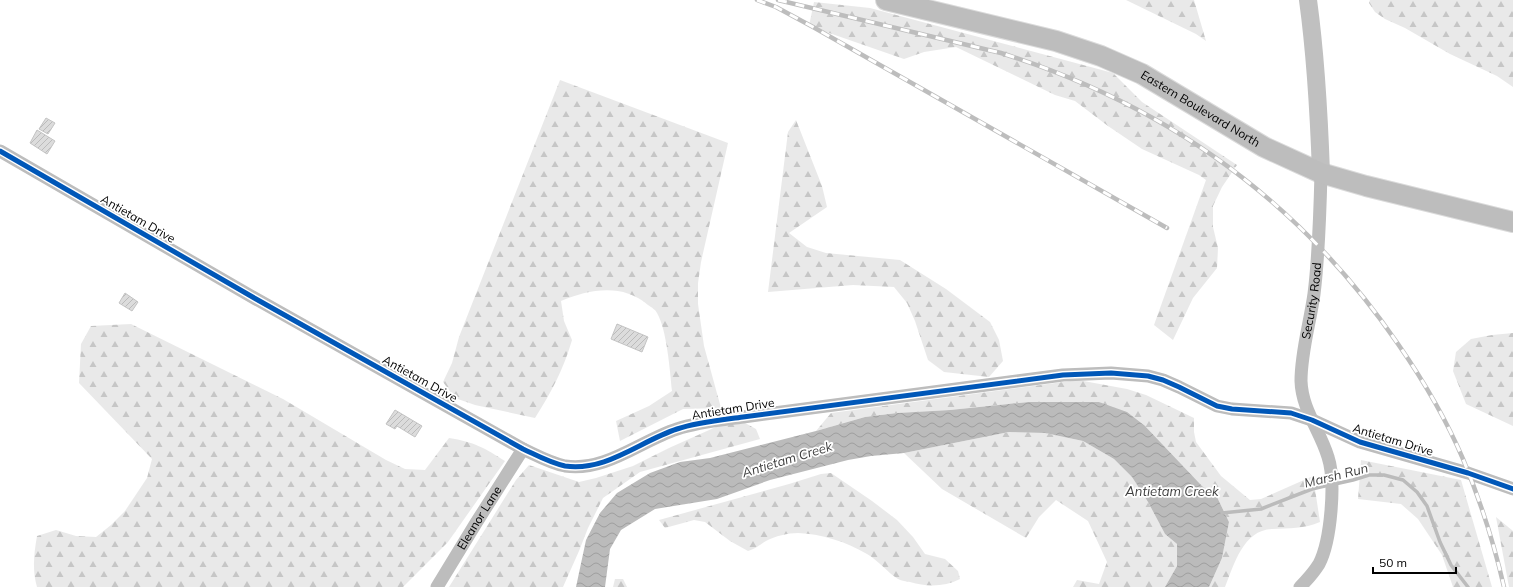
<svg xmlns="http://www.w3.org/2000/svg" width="1513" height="587" font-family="Mulish,sans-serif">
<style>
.forest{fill:url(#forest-firs)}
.water{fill:url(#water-waves)}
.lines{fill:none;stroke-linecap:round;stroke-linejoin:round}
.stream{stroke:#bbb;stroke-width:3.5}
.building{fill:url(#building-hatch);stroke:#c4c4c4}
.primary-casing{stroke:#dbdbdb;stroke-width:22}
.street{stroke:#bdbdbd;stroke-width:13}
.secondary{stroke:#c0c0c0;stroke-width:18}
.primary{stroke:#bdbdbd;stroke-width:20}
.rail-casing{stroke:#bdbdbd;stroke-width:4.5}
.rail{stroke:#fff;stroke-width:3;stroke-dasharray:9;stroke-linecap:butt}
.cycleway-casing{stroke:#fff;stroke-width:8}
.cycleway{stroke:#0057b8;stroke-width:5}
.labels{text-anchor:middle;stroke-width:3.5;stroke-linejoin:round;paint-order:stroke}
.street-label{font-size:12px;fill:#000;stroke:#fff}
.water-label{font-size:13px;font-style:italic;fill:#3f3f3f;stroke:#fff}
</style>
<defs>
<pattern id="forest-firs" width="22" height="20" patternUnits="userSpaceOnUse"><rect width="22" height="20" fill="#e9e9e9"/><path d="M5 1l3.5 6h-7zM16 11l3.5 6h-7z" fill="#c6c6c6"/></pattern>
<pattern id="water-waves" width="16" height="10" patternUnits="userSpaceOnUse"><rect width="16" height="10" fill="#bbb"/><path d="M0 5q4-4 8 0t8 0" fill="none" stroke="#9f9f9f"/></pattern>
<pattern id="building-hatch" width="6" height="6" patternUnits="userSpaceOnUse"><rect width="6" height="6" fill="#dcdcdc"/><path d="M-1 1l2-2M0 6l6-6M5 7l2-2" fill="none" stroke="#bbb"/></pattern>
</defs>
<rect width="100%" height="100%" fill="#fff"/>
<g class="forest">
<path d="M 1126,0 L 1194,0 L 1206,41 L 1196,34 Z"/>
<path d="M 1370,0 L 1513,0 L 1513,87 L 1497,76 L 1450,54 L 1405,28 L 1385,19 L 1375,12 L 1369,3 Z"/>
<path d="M 814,2 L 870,8 L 1113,73 L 1142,102 L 1237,165 L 1222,187 L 1213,206 L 1213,227 L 1218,248 L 1217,268 L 1193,298 L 1173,340 L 1154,325 L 1206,180 L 1199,175 L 1142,149 L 1108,126 L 1075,101 L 1055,95 L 956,47 L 924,52 L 904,59 L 809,26 Z"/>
<path d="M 560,80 L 728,143 L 701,262 L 698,283 L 698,304 L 704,346 L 721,408 L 683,409 L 620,441 L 616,421 L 649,406 L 672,391 C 670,371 667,330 657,313 C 656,310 651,307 648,305 C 623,283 589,289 561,301 L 564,321 L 572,340 C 564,368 551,393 535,418 L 475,405 L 455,398 L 443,382 L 452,363 L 459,337 Z"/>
<path d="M 796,120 L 822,186 L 827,207 L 789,233 L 807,247 L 826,253 L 900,260 L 946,289 L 990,322 L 999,340 L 1003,361 L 989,377 L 944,372 L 928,360 L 915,321 L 907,303 L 894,287 L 853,285 L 768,292 L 788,132 Z"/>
<path d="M 131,324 L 283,399 L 386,460 L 405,469 L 425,470 L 449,438 C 474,442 485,448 505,461 L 448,542 L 403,587 L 37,587 C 32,570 34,553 37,536 L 56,530 L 76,536 L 96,537 L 111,525 L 125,511 L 147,478 L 152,459 L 79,383 L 81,344 L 91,326 Z"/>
<path d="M 1513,333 L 1513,426 L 1466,404 L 1453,371 L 1456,352 L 1471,339 L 1492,335 Z"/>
<path d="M 1078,380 L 1127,389 L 1146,395 L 1194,418 L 1194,432 L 1196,442 L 1221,476 L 1250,500 L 1261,499 L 1313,476 L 1320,522 C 1304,529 1289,528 1272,529 C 1243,530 1234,565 1225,587 L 1209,587 L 1222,558 L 1229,522 L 1217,497 L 1202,486 L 1145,426 L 1099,402 L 1029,402 L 950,410 L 897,413 L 865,417 L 816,431 L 831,413 Z"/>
<path d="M 736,418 L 756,429 L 760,439 L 640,472 L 603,498 L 588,528 L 579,551 L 563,587 L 449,587 L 516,480 L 529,465 L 579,482 L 596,478 L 633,466 L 669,448 Z"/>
<path d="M 1009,432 L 1045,433 L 1083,441 L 1114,459 L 1132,477 L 1148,502 L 1165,534 L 1177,544 L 1177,566 L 1165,587 L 1073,587 L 1077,580 L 1099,584 L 1107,562 L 1088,521 L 1056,500 L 1039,517 L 1026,538 L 942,489 L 904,453 Z"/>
<path d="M 1361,460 L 1461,480 L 1492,587 L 1453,587 L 1442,555 L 1418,519 L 1401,504 L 1358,499 Z"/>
<path d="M 831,473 L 872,501 L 897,520 L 913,537 L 925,554 L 945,559 L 958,571 L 960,579 C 944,587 927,587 910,582 C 906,581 902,581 898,579 C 887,572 879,561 867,554 C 846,542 823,534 798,533 C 788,533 775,536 766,541 C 759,545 757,548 748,551 L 730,541 L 705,522 L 694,520 L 665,528 L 659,520 L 789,484 L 821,474 Z"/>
<path d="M 1496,517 L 1513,531 L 1513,587 L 1509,587 Z"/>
<path d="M 615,579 L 623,579 L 627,587 L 613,587 Z"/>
</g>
<path class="water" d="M 1029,402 L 1099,402 L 1127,412 L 1145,426 L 1202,486 L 1217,497 L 1229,522 L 1222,558 L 1209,587 L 1165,587 L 1177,566 L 1177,544 L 1165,534 L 1148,502 L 1132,477 L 1114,459 L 1083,441 L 1045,433 L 1009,432 L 904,453 L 871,456 L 848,460 L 770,480 L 717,499 L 655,509 L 621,530 L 610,549 L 605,587 L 576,587 L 586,540 L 600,513 L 617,493 L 650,473 L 680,462 L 710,458 L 816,431 L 865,417 L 897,413 L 950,410 Z"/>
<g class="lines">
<g class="stream">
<path d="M 1335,484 L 1353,480 L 1369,475 L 1384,475 L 1403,480 L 1417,492 L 1427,506 L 1440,542 L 1451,565 L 1468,587"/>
<path d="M 1222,513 L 1261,509 L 1312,489 L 1329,485"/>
</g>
</g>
<g class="building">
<path d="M 46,118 L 55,123 L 48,134 L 39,129 Z"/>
<path d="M 37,130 L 55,141 L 47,154 L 30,143 Z"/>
<path d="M 125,293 L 138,302 L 132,311 L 119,303 Z"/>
<path d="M 617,324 L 648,337 L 642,352 L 611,339 Z"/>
<path d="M 395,410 L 422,426 L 415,437 L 397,426 L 395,429 L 386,424 Z"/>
</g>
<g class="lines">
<g class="primary-casing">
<g id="primary">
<path id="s3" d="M 886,0 L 1056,41 L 1101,56 L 1142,74 L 1264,147 L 1321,173 L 1366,186 L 1513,222"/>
</g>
</g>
<g class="street">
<path d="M 0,151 L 256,299 L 523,449 C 536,455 550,463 565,466 C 606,472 640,441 677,429 C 698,422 721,420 743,417 L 1063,375 L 1111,373 L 1148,376 L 1163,380 L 1179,387 L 1217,406 L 1232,409 L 1291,413 L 1312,420 L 1360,442 L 1468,473 L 1513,489"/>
<path id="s1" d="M 437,587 L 476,523 L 523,449"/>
<path id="s2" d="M 1300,587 C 1307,580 1314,572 1319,564 C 1331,541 1336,481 1328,457 C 1320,430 1302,410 1301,381 C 1301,352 1310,323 1314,294 C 1319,254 1320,213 1321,173"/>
</g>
<path class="secondary" d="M 1308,0 C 1316,58 1319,115 1321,173"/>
<use href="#primary" class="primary"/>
<g class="rail-casing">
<g id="rail">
<path d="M 757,0 L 776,7 L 813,27 L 1167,228"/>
<path d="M 778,0 L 1001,53 C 1167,105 1300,201 1398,344 C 1423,380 1446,419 1463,459 C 1480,500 1494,543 1504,587"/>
</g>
</g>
<use href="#rail" class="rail"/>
<g class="cycleway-casing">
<path id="cycleway" d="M 0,151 L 256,299 L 523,449 C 536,455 550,463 565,466 C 606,472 640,441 677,429 C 698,422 721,420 743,417 L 1063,375 L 1111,373 L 1148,376 L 1163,380 L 1179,387 L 1217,406 L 1232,409 L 1291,413 L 1312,420 L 1360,442 L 1468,473 L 1513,489"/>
</g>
<use href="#cycleway" class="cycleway"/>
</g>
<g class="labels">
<g class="street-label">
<text dy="4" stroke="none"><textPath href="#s3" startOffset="335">Eastern Boulevard North</textPath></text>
<text transform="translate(138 219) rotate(30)" y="4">Antietam Drive</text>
<text dy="4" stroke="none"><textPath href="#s2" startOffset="301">Security Road</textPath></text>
<text transform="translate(420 379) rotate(29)" y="4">Antietam Drive</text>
<text transform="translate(733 409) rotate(-9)" y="4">Antietam Drive</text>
<text transform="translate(1393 440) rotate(17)" y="4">Antietam Drive</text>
<text dy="4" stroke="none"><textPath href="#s1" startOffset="81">Eleanor Lane</textPath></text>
</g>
<g class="water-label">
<text transform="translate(787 459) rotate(-17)" y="5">Antietam Creek</text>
<text transform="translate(1336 475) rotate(-14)" y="5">Marsh Run</text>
<text x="1172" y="496">Antietam Creek</text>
</g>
</g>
<path d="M1373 567v6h83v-6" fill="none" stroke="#000000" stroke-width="2"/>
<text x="1379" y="567" font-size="12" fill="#000000" stroke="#ffffff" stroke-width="3" paint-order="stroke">50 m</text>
</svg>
